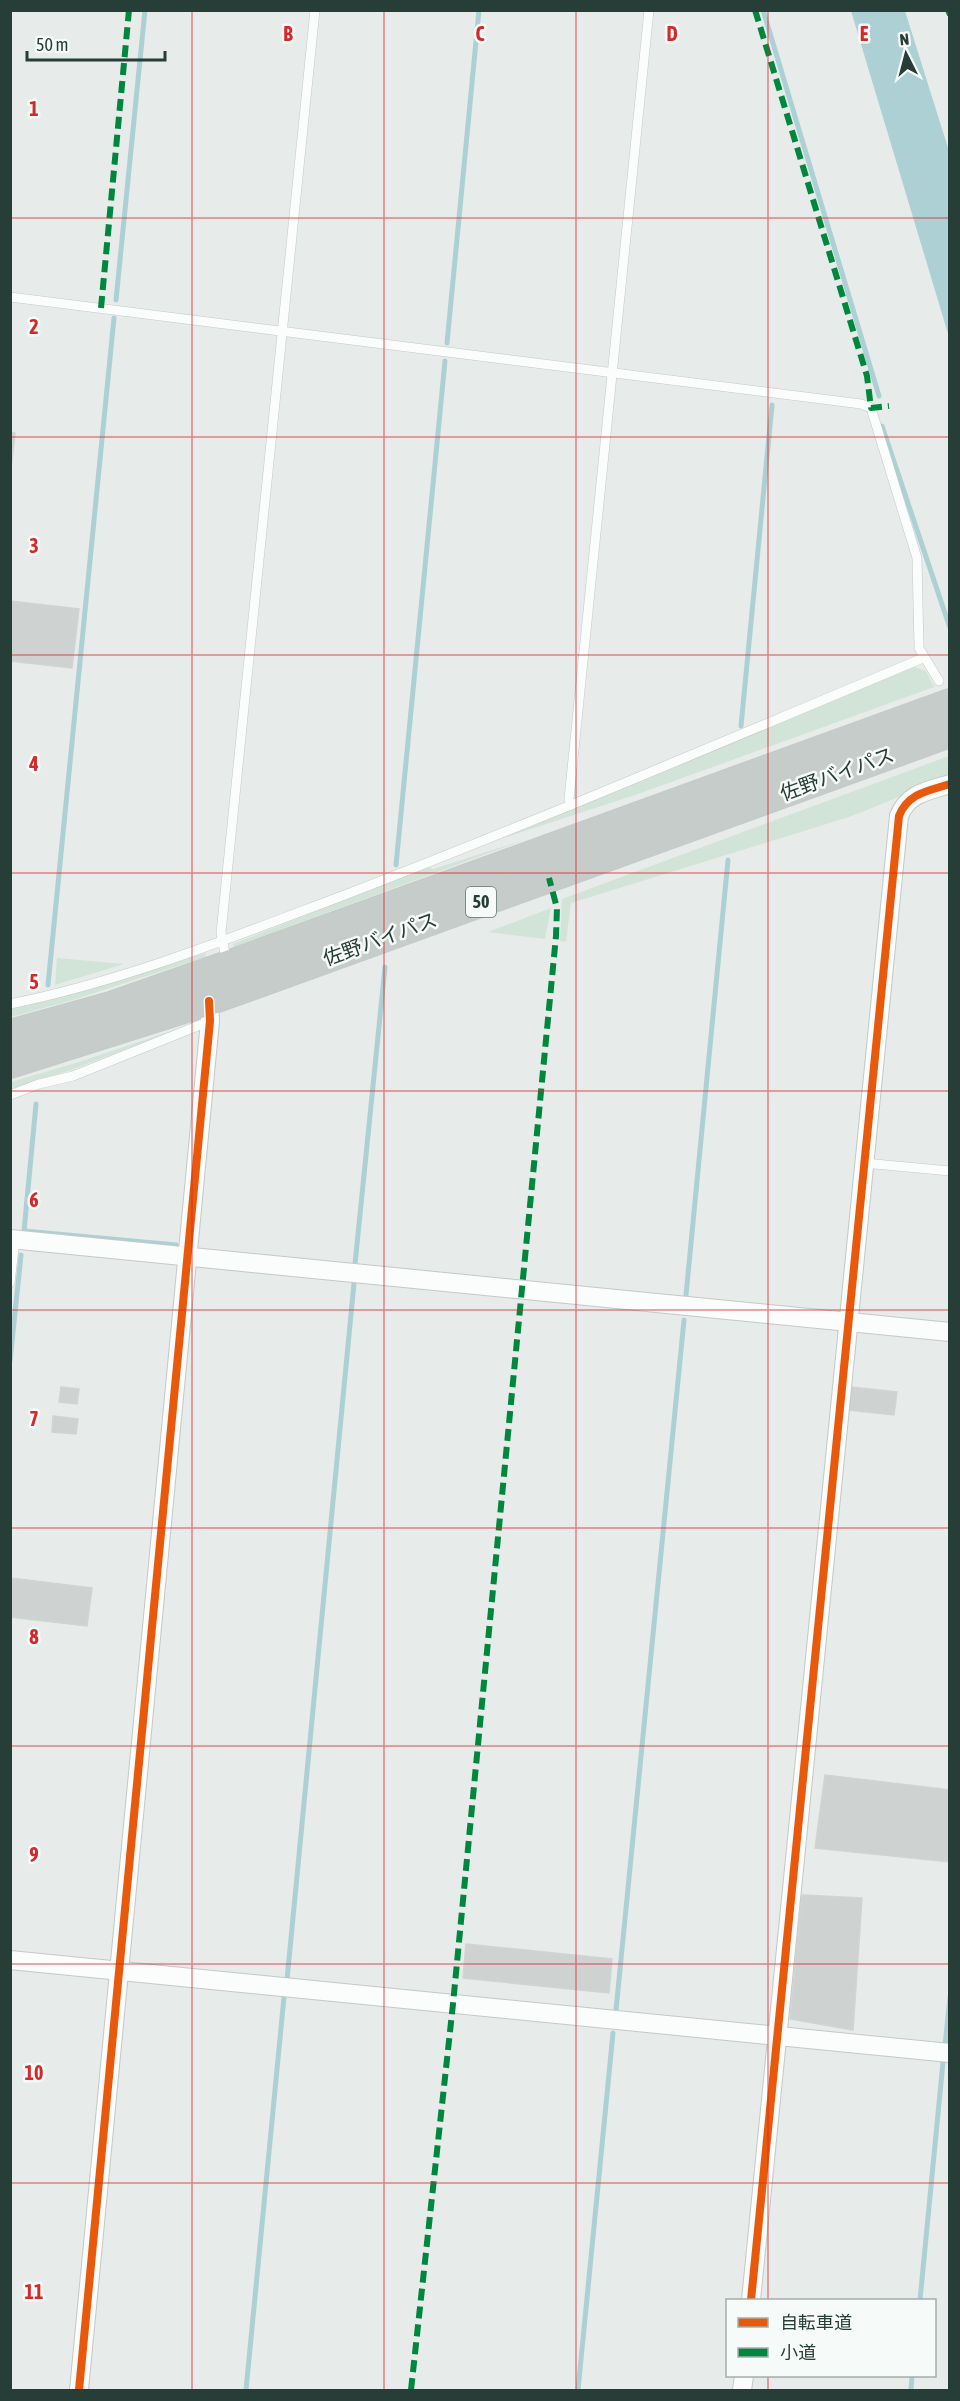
<svg xmlns="http://www.w3.org/2000/svg" width="960" height="2401" font-family="'Asap Condensed','Noto Sans JP',sans-serif">
<style>
.green{fill:#d2e3d7}
.water{fill:#add0d5}
.lines{fill:none;stroke-linecap:round;stroke-linejoin:round}
.stream{stroke:#add0d5;stroke-width:5}
.building{fill:#ced3d1;stroke:#d0d5d3;stroke-width:1.5}
.service-casing{stroke:#c4c9c7;stroke-width:10}
.minor-casing{stroke:#c4c9c7;stroke-width:20}
.trunk-casing{stroke:#c3cac8;stroke-width:30}
.service{stroke:#fbfcfc;stroke-width:9}
.minor{stroke:#fbfcfc;stroke-width:18}
.trunk{stroke:#c6ccca;stroke-width:28}
.quiet{stroke:#00873e;stroke-width:6;stroke-dasharray:12 6;stroke-linecap:butt}
.cycleway-casing{stroke:#f6faf8;stroke-width:11}
.cycleway{stroke:#e8590c;stroke-width:8}
.grid{fill:none;stroke:#d62828;stroke-width:1.5;stroke-opacity:0.55}
.labels{text-anchor:middle;stroke-width:5;stroke-linejoin:round;paint-order:stroke}
.shield{fill:#f6faf8;stroke:#657671;stroke-width:1.5}
.shield-label{font-size:18px;font-weight:bold;fill:#273d37}
.street-label{font-size:20px;fill:#273d37;stroke:#f6faf8}
.grid-label{font-size:20px;text-anchor:middle;font-weight:bold;fill:#d62828;stroke:#f6faf8;stroke-width:5;stroke-linejoin:round;paint-order:stroke}
</style>
<rect width="100%" height="100%" fill="#e7ecea"/>
<g class="green">
<path d="M 914,667 L 926,671 L 934,687 L 638,794 L 482,845 Z"/>
<path d="M 949,756 L 949,776 C 915,789 884,804 849,817 L 571,903 L 566,942 L 560,941 L 562,899 Z"/>
<path d="M 524,840 L 234,947 L 233,944 L 428,867 L 433,869 Z"/>
<path d="M 551,908 L 545,939 L 488,932 Z"/>
<path d="M 206,953 L 205,957 L 73,1000 L 11,1017 L 11,1008 L 58,998 Z"/>
<path d="M 57,958 L 124,964 L 55,985 Z"/>
<path d="M 183,1027 L 71,1070 L 11,1089 L 11,1082 L 79,1062 Z"/>
</g>
<path class="water" d="M 851,11 L 905,11 L 949,151 L 949,337 Z"/>
<g class="lines">
<g class="stream">
<path d="M 763,10 L 879,396"/>
<path d="M 116,300 L 145,10"/>
<path d="M 447,343 L 479,10"/>
<path d="M 882,426 L 950,628"/>
<path d="M 741,726 L 772,405"/>
<path d="M 396,865 L 445,361"/>
<path d="M 48,985 L 114,318"/>
<path d="M 36,1104 L 24,1231 L 176,1245"/>
<path d="M 355,1264 L 385,967"/>
<path d="M 686,1295 L 728,860"/>
<path d="M 10,1361 L 21,1255"/>
<path d="M 287,1980 L 354,1283"/>
<path d="M 616,2010 L 684,1320"/>
<path d="M 945,2046 L 950,1997"/>
<path d="M 920,2300 L 943,2062"/>
<path d="M 246,2390 L 284,1997"/>
<path d="M 578,2390 L 613,2033"/>
<path d="M 911,2390 L 912,2376"/>
</g>
</g>
<g class="building">
<path d="M 10,432 L 15,433 L 10,477 Z"/>
<path d="M 10,601 L 79,609 L 72,668 L 10,661 Z"/>
<path d="M 61,1387 L 79,1389 L 77,1404 L 59,1402 Z"/>
<path d="M 851,1387 L 897,1392 L 894,1415 L 849,1410 Z"/>
<path d="M 53,1416 L 78,1419 L 76,1434 L 52,1432 Z"/>
<path d="M 10,1578 L 92,1588 L 87,1626 L 10,1617 Z"/>
<path d="M 825,1775 L 950,1790 L 950,1862 L 815,1848 Z"/>
<path d="M 802,1895 L 862,1898 L 853,2030 L 790,2019 Z"/>
<path d="M 466,1944 L 612,1959 L 609,1993 L 463,1978 Z"/>
</g>
<g class="lines">
<g class="service-casing">
<g id="service">
<path d="M 10,297 L 861,404 L 871,408 L 917,558 L 919,648 L 939,681"/>
<path d="M 571,805 L 569,799 L 649,10"/>
<path d="M 227,963 L 221,933 L 315,10"/>
<path d="M 10,1004 C 124,981 233,937 342,896 C 537,821 730,739 923,658"/>
<path d="M 10,1095 L 39,1084 L 73,1076 L 210,1021"/>
<path d="M 864,1163 L 950,1171"/>
<path d="M 10,1283 L 15,1240"/>
</g>
</g>
<g class="minor-casing">
<g id="minor">
<path d="M 10,1239 L 950,1332"/>
<path d="M 10,1960 L 950,2053"/>
<path d="M 751,2300 L 899,816 C 908,793 928,791 950,784"/>
<path d="M 79,2390 L 210,1021 L 209,1001"/>
<path d="M 742,2390 L 744,2376"/>
</g>
</g>
<g class="trunk-casing">
<g id="trunk">
<path d="M 10,1034 L 111,1006 L 228,965 L 950,703"/>
<path d="M 10,1064 L 209,1001 L 950,733"/>
</g>
</g>
<use href="#service" class="service"/>
<use href="#minor" class="minor"/>
<use href="#trunk" class="trunk"/>
<g class="quiet">
<path d="M 755,10 L 867,376 L 871,408 L 889,406"/>
<path d="M 948,10 L 950,15"/>
<path d="M 101,308 L 129,10"/>
<path d="M 411,2390 L 453,2004 L 556,936 L 557,908 L 549,878"/>
</g>
<g class="cycleway-casing">
<g id="cycleway">
<path d="M 751,2300 L 899,816 C 908,793 928,791 950,784"/>
<path d="M 79,2390 L 210,1021 L 209,1001"/>
</g>
</g>
<use href="#cycleway" class="cycleway"/>
</g>
<path class="grid" d="M 192,10 L 192,2390M 384,10 L 384,2390M 576,10 L 576,2390M 768,10 L 768,2300M 10,218 L 950,218M 10,437 L 950,437M 10,655 L 950,655M 10,873 L 950,873M 10,1091 L 950,1091M 10,1310 L 950,1310M 10,1528 L 950,1528M 10,1746 L 950,1746M 10,1964 L 950,1964M 10,2183 L 950,2183M 768,2376 L 768,2390"/>
<g class="labels">
<rect class="shield" x="466" y="887" width="30" height="30" rx="4.5"/>
<g class="shield-label">
<text x="481" y="908">50</text>
</g>
<g class="street-label">
<text transform="translate(837 774) rotate(-20)" y="7">佐野バイパス</text>
<text transform="translate(380 939) rotate(-20)" y="7">佐野バイパス</text>
</g>
</g>
<g class="grid-label">
<text x="288" y="41">B</text>
<text x="480" y="41">C</text>
<text x="672" y="41">D</text>
<text x="864" y="41">E</text>
<text x="34" y="116">1</text>
<text x="34" y="334">2</text>
<text x="34" y="553">3</text>
<text x="34" y="771">4</text>
<text x="34" y="989">5</text>
<text x="34" y="1207">6</text>
<text x="34" y="1426">7</text>
<text x="34" y="1644">8</text>
<text x="34" y="1862">9</text>
<text x="34" y="2080">10</text>
<text x="34" y="2299">11</text>
</g>
<rect width="960" height="2401" fill="none" stroke="#273d37" stroke-width="24"/>
<rect x="726" y="2299" width="210" height="78" fill="#f6faf8" stroke="#a3aeab" stroke-width="1.5"/>
<rect x="738" y="2318" width="30" height="9" fill="#e8590c" stroke="#a3aeab" stroke-width="1.5"/>
<text x="780" y="2329" font-size="18" fill="#273d37">自転車道</text>
<rect x="738" y="2348" width="30" height="9" fill="#00873e" stroke="#a3aeab" stroke-width="1.5"/>
<text x="780" y="2359" font-size="18" fill="#273d37">小道</text>
<g transform="translate(906 54) rotate(354)" stroke="#f6faf8" stroke-width="4.5" paint-order="stroke">
<path d="M0-4.5L10 22L0 15L-10 22Z" fill="#273d37"/>
<text y="-9" font-size="16" font-weight="bold" text-anchor="middle" fill="#273d37">N</text>
</g>
<path d="M27 51v9h138v-9" fill="none" stroke="#273d37" stroke-width="3"/>
<text x="36" y="51" font-size="18" fill="#273d37" stroke="#f6faf8" stroke-width="4.5" paint-order="stroke">50 m</text>
</svg>
